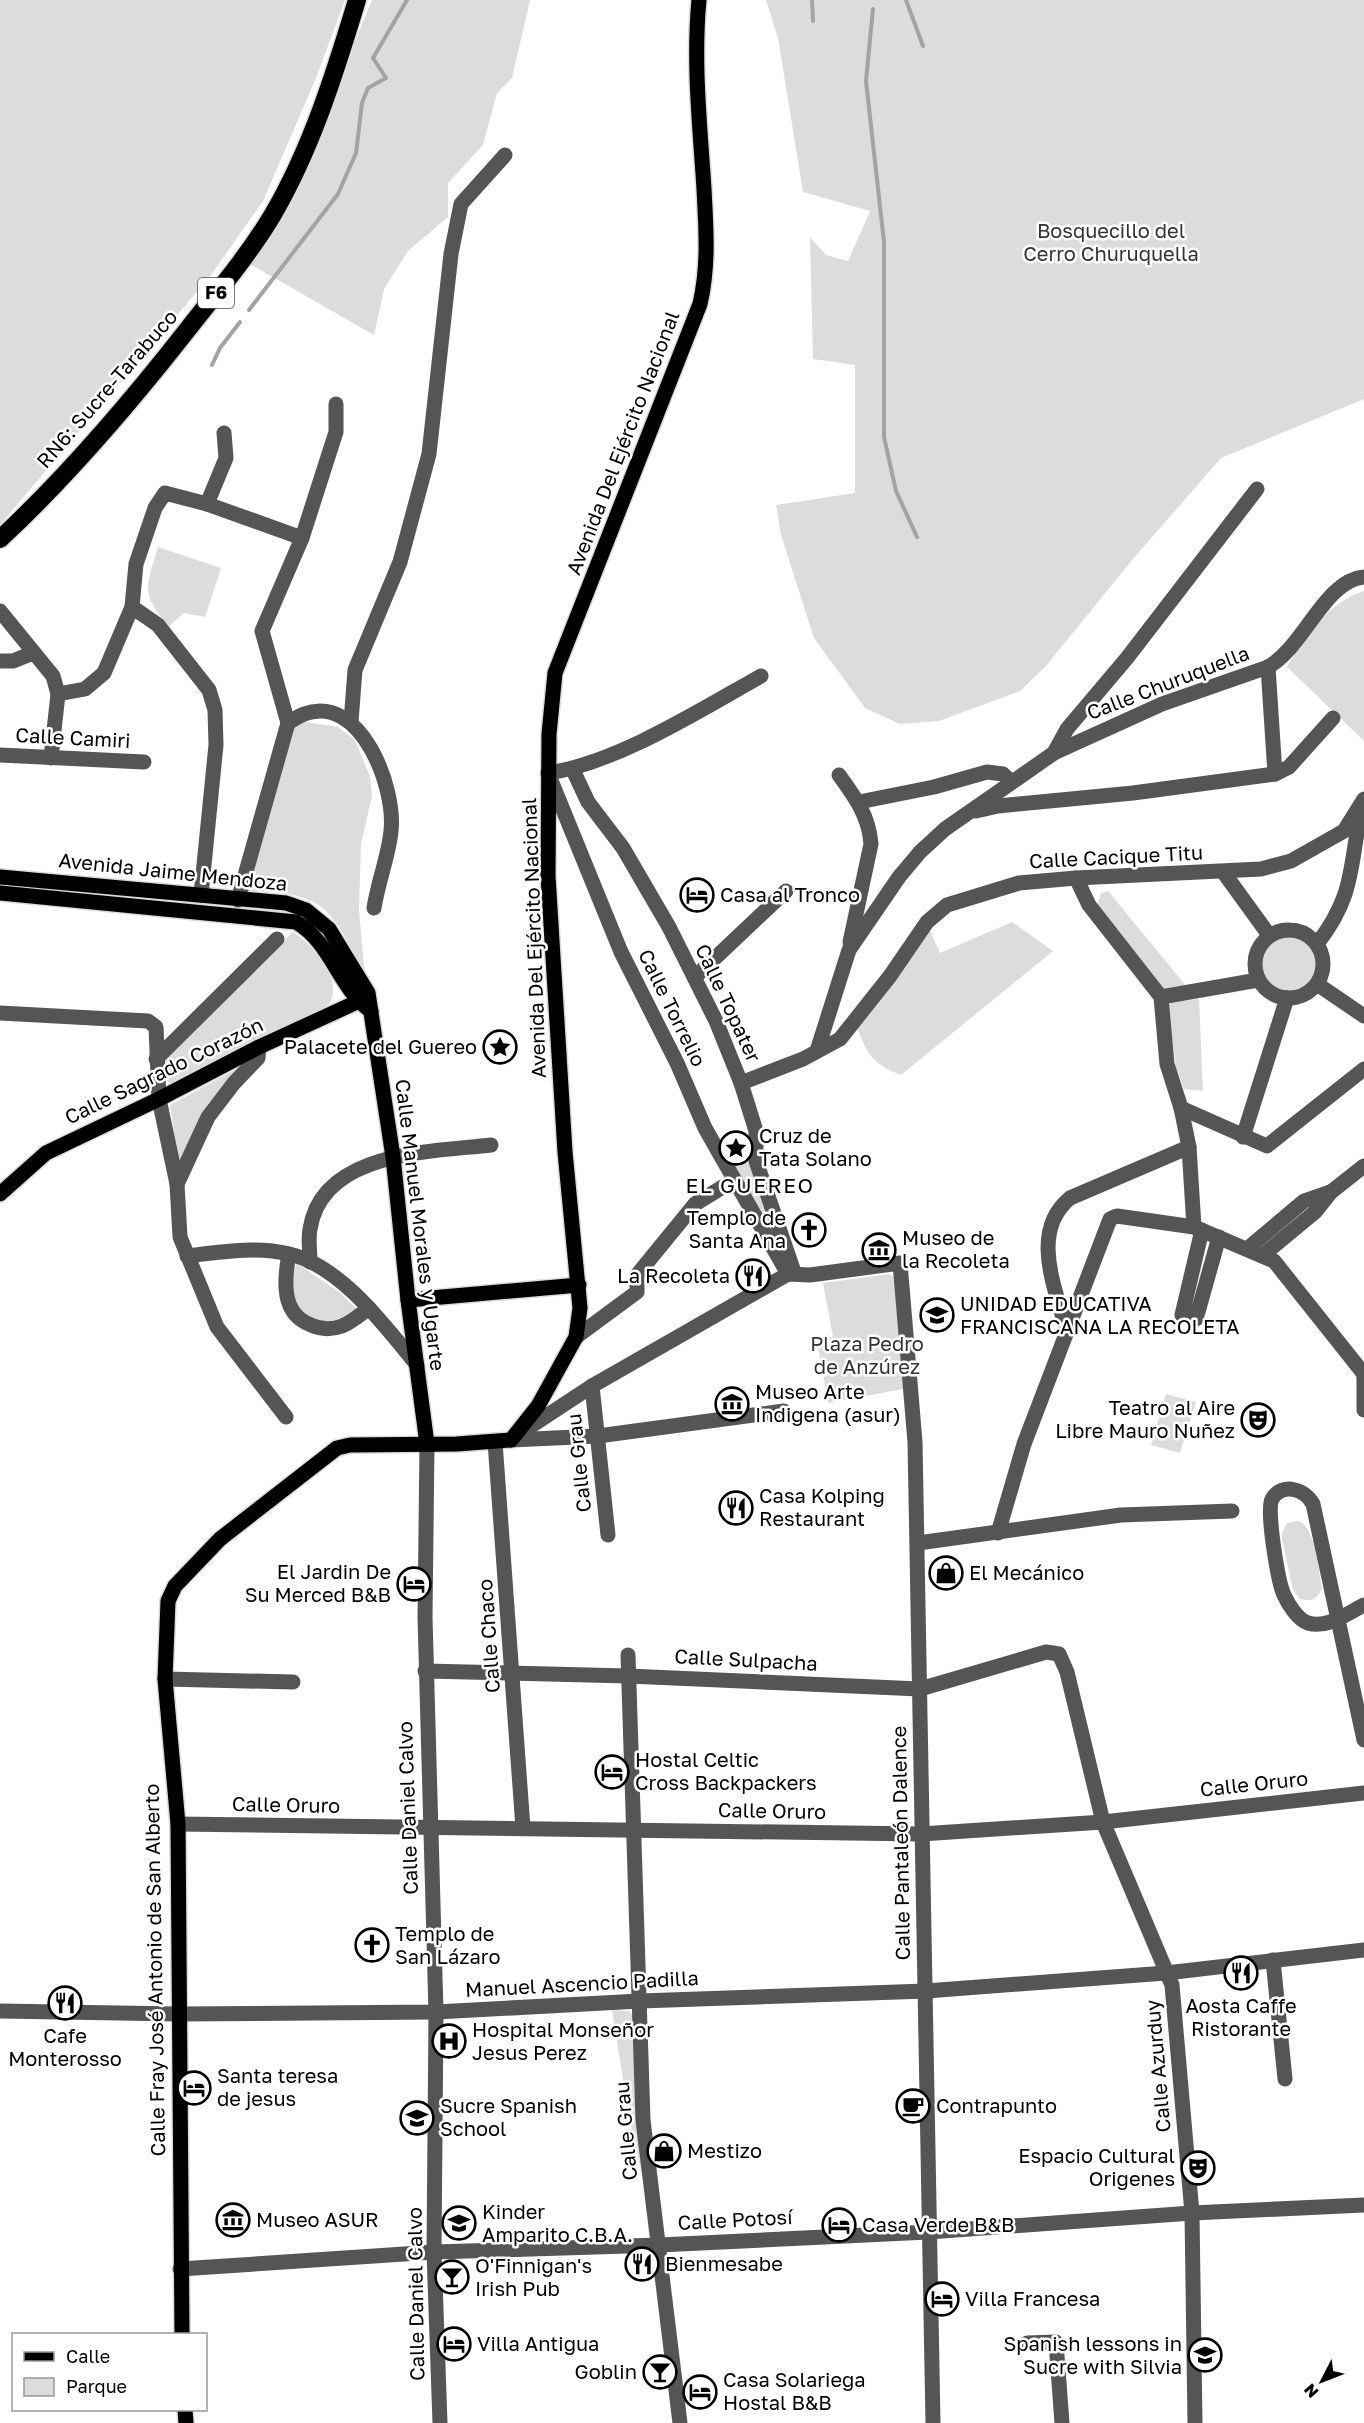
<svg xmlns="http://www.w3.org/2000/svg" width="1364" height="2423" font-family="'Golos Text',sans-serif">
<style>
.green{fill:#dcdcdc}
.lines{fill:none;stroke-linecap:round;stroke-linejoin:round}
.stream{stroke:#a3a3a3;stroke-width:4}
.major-casing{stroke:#dbdbdb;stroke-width:18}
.highway-casing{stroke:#dbdbdb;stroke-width:21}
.minor{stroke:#555;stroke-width:15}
.major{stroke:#000;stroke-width:15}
.highway{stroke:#000;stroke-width:18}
.labels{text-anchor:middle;stroke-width:5;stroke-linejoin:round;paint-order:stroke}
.shield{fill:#fff;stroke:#4c4c4c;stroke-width:1.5}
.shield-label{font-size:18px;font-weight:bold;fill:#000}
.park-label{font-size:20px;fill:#333;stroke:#fff}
.street-label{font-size:20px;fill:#000;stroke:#fff}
.poi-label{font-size:20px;fill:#000;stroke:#fff;text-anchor:start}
.neighbourhood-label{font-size:21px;letter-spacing:1.5px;fill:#000;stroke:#fff}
</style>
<rect width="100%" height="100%" fill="#fff"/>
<g class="green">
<path d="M 0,0 L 345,0 L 316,78 L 263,201 L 211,275 L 0,525 Z"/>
<path d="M 372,0 L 530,0 L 512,78 L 497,93 L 483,145 L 448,183 L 448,217 L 408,251 L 384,289 L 374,335 L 250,264 L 339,81 Z"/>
<path d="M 766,0 L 1364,0 L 1364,399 L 1221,458 L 1133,559 L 1045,667 L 1020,691 L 939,721 L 900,724 L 865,708 L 814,638 L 781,535 L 776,505 L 855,493 L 855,365 L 813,359 L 810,237 L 826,255 L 848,261 L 870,211 L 803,192 L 778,38 Z"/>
<path d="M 158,547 L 221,568 L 205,617 L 184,613 L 169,626 C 139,593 147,585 158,547 Z"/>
<path d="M 1364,591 L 1364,741 L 1287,667 C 1304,637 1330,601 1364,591 Z"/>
<path d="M 300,721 L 338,727 L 355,740 L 370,777 L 372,796 L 361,844 L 359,910 L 365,977 C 334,913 328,892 251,891 L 249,884 L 294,726 Z"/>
<path d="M 1108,891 L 1187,987 L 1164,991 L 1097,906 L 1101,893 Z"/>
<path d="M 1012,922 L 1053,951 L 901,1075 C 874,1065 866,1054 857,1026 L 928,926 L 940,953 Z"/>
<path d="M 293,932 C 314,946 346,980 328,1006 L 249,1043 L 174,1085 C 163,1081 163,1075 162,1065 L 166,1058 Z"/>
<circle cx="1287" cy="962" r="29"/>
<path d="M 1199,999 L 1203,1091 L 1184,1089 L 1176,1067 L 1168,1008 L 1171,1002 Z"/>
<path d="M 242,1066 L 208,1104 L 181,1162 L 178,1162 L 170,1105 Z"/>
<path d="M 751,1134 L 782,1253 L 719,1147 Z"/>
<path d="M 296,1263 L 339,1292 L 357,1309 C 336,1323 305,1332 294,1301 C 290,1289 294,1275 296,1263 Z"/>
<path d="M 889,1274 L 894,1277 L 903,1389 L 828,1403 L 817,1340 L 833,1337 L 823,1283 Z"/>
<path d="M 1166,1394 L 1196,1402 L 1180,1453 L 1151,1445 Z"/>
<path d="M 1298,1521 C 1316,1526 1318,1571 1322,1588 C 1318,1599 1311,1602 1300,1599 L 1293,1590 L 1282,1539 L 1282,1533 L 1287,1523 Z"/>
<path d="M 612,2010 L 630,2011 L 633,2016 L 646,2193 L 628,2111 Z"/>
</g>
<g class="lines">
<g class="stream">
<path d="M 812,0 L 813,21"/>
<path d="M 906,0 L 923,46"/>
<path d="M 873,9 L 866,81 L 884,242 L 884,437 L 896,491 L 917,537"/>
<path d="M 249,310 L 338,194 L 356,153 L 362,103 L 368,88 L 386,78 L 373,58 L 407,0"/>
<path d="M 212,365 L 220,348 L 240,322"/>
</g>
<g class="major-casing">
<g id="major">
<path d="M 0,877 L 286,903 L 306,910 L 329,929 L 368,993 L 393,1157 L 408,1300 L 427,1444"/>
<path d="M 0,893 L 296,922 C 332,943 338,988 371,1011"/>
<path d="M 0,1194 L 46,1153 L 159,1099 L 259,1047 L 357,1002"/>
<path d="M 408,1300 L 579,1285"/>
<path d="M 182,2334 L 178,1824 L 165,1679 L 168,1601 L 175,1586 L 220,1539 L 337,1448 L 350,1445 L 457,1444 L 511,1440 L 538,1406 L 576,1337 L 580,1308 L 565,1152 L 548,876 L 549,734 L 555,673 L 700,304 C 709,265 706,228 704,189 C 700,126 693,63 699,0"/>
<path d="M 185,2410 L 186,2423"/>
</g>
</g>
<g class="highway-casing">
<path id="highway" d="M 0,539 C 69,475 130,403 188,329 C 217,292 248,256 272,216 C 311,150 335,73 357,0"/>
</g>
<g class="minor">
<path d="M 207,504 L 226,458 L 224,433"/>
<path d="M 132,607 L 158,625 L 209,690 L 215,710 L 216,745 L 201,895"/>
<path d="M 0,611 L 53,676 L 58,694 L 51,758"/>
<path d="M 0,661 L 13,661 L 33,653"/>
<path d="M 1268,667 L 1275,774"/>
<path d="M 761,676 C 700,710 617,763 548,773 L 621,952 L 677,1063 L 705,1128 L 788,1274"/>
<path d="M 58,694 L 85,689 L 104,673 L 132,607 L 136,564 L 155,508 L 165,493 L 207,504 L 302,538"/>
<path d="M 351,722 L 355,670 L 400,562 L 429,454 L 451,254 L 461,204 L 505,155"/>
<path d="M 288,723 C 293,720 299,716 304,714 C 361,693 396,788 391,831 C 389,854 378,882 374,908"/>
<path d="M 1054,753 L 1067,729 L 1127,658 L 1257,489"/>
<path d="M 0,755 L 144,762"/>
<path d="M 573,770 L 588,802 L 623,848 L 669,927 L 716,1021 L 741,1083 L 756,1131 L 756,1161 L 794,1272"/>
<path d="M 839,775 C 855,797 869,816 871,844 L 850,942"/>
<path d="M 859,802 L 934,787 L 987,772 L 1003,774 L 1012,782"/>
<path d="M 976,811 L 998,806 L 1133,793 L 1275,774 L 1289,767 L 1333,718"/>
<path d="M 1224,873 L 1269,935"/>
<path d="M 1076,878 L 1089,905 L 1161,997 L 1167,1064 L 1181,1108 L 1189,1147 L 1194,1227"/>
<path d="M 238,900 L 288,723 L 262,631 L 302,538 L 336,432 L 336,404"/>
<circle cx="1289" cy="964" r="34"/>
<path d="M 1317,944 C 1355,895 1349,868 1361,812"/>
<path d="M 695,977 L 786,891"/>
<path d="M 1317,984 L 1364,1016"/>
<path d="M 1161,997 L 1258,980"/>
<path d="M 0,1013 L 148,1021 L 156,1027 L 159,1099 L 177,1184"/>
<path d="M 259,1047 L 258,1058 L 234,1083 L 208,1117 L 177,1184 L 180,1237 L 217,1327 L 286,1417"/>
<path d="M 817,1051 L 849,950 L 899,877 L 920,852 L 945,829 L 1054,753 L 1162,704 L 1268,667 C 1304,647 1325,580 1364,577"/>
<path d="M 156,1059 L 277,939"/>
<path d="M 741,1083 L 803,1059 L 840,1039 L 890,976 L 927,922 L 947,905 L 1019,883 L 1076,878 L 1261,869 L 1291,861 L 1344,831 L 1364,799"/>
<path d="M 1181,1108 L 1267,1146 L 1364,1069"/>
<path d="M 1243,1137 L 1287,998"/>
<path d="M 1202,1230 L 1182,1315 L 1196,1319 L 1219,1237"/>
<path d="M 1247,1249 L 1304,1201 L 1330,1192"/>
<path d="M 289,1254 C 284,1281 281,1314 311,1325 C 322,1330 331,1330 342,1326 C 352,1322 361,1314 369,1308"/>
<path d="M 187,1256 C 220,1252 256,1246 289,1254 C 340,1265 385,1326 417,1365"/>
<path d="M 1262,1256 L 1315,1212 L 1331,1192 L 1364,1166"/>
<path d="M 310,1262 C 310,1251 308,1240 310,1229 C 322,1151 431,1152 491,1145"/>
<path d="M 1067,1332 C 1056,1289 1029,1232 1070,1198 L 1189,1147"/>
<path d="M 576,1337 L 637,1292 L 637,1275 L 695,1204 L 734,1180"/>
<path d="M 1364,1372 L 1364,1410"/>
<path d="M 592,1386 L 608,1535"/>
<path d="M 516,1436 L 592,1386 L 788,1274 L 810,1275 L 900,1263 L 915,1442 L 933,2423"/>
<path d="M 511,1440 L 598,1436 L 784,1411"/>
<path d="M 495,1442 L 523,1828"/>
<path d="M 427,1444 L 425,1617 L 436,2012 L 434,2252 L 440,2423"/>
<path d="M 998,1533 L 1024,1444 L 1110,1219 L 1117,1216 L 1194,1227 L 1274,1261 L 1364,1374"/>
<path d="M 918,1543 L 1121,1515 L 1232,1511"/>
<path d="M 1364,1605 C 1348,1613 1327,1629 1308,1623 C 1298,1620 1288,1604 1284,1595 C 1278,1582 1266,1510 1272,1499 C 1282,1482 1305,1489 1313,1504 L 1364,1740"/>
<path d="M 628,1655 L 643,2120 L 680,2423"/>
<path d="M 425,1671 L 628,1676 L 920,1689 L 1046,1652 L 1059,1654 L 1067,1672 L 1103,1822 L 1172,1985 L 1192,2213 L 1195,2423"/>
<path d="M 165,1679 L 293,1682"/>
<path d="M 178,1824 L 921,1834 L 1103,1822 L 1364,1793"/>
<path d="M 1273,1960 L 1285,2079"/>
<path d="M 0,2011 L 178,2014 L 436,2012 L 640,2001 L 926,1991 L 1166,1973 L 1364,1950"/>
<path d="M 180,2269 L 434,2252 L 659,2245 L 928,2232 L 1192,2213 L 1364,2205"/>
<path d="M 1027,2343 L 1056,2342 L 1062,2423"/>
</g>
<use href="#major" class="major"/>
<use href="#highway" class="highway"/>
</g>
<defs>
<g id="hotel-ring" transform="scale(1.725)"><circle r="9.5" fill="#fff" stroke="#000" stroke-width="1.5"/><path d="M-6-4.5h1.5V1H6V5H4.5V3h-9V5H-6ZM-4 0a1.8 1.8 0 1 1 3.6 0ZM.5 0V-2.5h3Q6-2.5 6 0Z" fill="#000"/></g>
<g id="sight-ring" transform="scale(1.725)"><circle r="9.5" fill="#fff" stroke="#000" stroke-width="1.5"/><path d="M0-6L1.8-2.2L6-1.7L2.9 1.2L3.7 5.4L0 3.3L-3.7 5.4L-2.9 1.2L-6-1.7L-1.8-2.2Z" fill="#000"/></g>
<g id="church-ring" transform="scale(1.725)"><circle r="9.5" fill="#fff" stroke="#000" stroke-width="1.5"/><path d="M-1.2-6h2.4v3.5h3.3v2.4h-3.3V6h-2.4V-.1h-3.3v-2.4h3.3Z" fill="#000"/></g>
<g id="museum-ring" transform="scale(1.725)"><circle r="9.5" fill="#fff" stroke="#000" stroke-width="1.5"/><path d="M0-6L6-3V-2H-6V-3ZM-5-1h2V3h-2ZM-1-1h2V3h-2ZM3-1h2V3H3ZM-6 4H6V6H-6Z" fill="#000"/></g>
<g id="restaurant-ring" transform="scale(1.725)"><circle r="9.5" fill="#fff" stroke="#000" stroke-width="1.5"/><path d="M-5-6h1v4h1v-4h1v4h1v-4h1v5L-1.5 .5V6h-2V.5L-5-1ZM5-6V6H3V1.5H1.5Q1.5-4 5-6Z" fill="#000"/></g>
<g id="school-ring" transform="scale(1.725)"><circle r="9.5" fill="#fff" stroke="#000" stroke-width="1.5"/><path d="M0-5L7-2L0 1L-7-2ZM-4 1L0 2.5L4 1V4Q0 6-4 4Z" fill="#000"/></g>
<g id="theatre-ring" transform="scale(1.725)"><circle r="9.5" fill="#fff" stroke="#000" stroke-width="1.5"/><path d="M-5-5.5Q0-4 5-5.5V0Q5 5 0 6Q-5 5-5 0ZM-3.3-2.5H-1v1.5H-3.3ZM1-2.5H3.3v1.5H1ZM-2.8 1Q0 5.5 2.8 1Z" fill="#000"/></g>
<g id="shop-ring" transform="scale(1.725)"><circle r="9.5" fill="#fff" stroke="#000" stroke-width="1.5"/><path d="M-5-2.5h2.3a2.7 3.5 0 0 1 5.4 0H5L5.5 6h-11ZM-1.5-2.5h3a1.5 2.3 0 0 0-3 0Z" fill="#000"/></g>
<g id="hospital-ring" transform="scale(1.725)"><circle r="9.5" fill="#fff" stroke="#000" stroke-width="1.5"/><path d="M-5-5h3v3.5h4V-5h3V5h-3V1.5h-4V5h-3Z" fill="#000"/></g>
<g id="cafe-ring" transform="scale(1.725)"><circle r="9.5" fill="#fff" stroke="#000" stroke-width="1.5"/><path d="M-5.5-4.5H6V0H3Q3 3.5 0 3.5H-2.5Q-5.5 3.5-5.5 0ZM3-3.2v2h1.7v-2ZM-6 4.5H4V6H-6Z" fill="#000"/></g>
<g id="bar-ring" transform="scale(1.725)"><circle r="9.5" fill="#fff" stroke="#000" stroke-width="1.5"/><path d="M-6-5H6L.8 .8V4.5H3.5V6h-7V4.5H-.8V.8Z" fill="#000"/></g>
</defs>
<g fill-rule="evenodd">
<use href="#hotel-ring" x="697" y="895"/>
<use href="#sight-ring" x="500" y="1047"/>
<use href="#sight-ring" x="736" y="1148"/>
<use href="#church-ring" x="809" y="1230"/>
<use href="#museum-ring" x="879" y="1250"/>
<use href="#restaurant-ring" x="753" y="1276"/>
<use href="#school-ring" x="937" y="1315"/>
<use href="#museum-ring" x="732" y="1404"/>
<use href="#theatre-ring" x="1258" y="1420"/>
<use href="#restaurant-ring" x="736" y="1508"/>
<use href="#shop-ring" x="946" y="1573"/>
<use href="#hotel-ring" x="414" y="1584"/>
<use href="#hotel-ring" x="612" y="1772"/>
<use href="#church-ring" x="372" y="1945"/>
<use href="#restaurant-ring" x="1241" y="1973"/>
<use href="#restaurant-ring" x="65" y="2003"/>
<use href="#hospital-ring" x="449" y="2041"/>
<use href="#hotel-ring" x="194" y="2088"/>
<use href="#cafe-ring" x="913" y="2106"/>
<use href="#school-ring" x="417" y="2118"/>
<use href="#shop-ring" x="664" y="2151"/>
<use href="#theatre-ring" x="1198" y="2168"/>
<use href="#museum-ring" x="233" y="2220"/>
<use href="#school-ring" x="459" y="2223"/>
<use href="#hotel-ring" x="839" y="2225"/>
<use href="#restaurant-ring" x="642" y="2264"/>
<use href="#bar-ring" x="452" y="2277"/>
<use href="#hotel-ring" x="942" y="2299"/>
<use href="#hotel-ring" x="454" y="2344"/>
<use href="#school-ring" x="1205" y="2355"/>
<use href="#bar-ring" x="660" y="2372"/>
<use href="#hotel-ring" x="700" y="2392"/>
</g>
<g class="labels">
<rect class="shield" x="198" y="278" width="36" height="30" rx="4.5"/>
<g class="shield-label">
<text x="216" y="299">F6</text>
</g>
<g class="park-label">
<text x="1111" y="238">Bosquecillo del<tspan x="1111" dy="23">Cerro Churuquella</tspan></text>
<text x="867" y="1351">Plaza Pedro<tspan x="867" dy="23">de Anzúrez</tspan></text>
</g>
<g class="street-label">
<text transform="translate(107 389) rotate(-49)" y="7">RN6: Sucre-Tarabuco</text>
<text transform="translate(623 443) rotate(-69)" y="7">Avenida Del Ejército Nacional</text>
<text transform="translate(1168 683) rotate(-21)" y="7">Calle Churuquella</text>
<text transform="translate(73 738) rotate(3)" y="7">Calle Camiri</text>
<text transform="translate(1116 857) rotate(-3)" y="7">Calle Cacique Titu</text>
<text transform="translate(173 872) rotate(6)" y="7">Avenida Jaime Mendoza</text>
<text transform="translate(534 938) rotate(-92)" y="7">Avenida Del Ejército Nacional</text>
<text transform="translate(728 1003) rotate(65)" y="7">Calle Topater</text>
<text transform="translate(672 1008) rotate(64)" y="7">Calle Torrelio</text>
<text transform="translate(164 1071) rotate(-26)" y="7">Calle Sagrado Corazón</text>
<text transform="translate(420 1225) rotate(83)" y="7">Calle Manuel Morales y Ugarte</text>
<text transform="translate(579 1463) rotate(-96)" y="7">Calle Grau</text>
<text transform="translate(489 1636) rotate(-94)" y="7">Calle Chaco</text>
<text transform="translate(746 1660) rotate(3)" y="7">Calle Sulpacha</text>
<text transform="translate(1254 1784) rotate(-6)" y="7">Calle Oruro</text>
<text transform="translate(286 1805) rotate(1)" y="7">Calle Oruro</text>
<text transform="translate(408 1808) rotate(-92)" y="7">Calle Daniel Calvo</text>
<text transform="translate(772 1811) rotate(1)" y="7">Calle Oruro</text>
<text transform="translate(901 1843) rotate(-91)" y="7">Calle Pantaleón Dalence</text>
<text transform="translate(155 1970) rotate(-91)" y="7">Calle Fray José Antonio de San Alberto</text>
<text transform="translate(582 1984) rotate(-3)" y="7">Manuel Ascencio Padilla</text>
<text transform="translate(1158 2066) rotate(-95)" y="7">Calle Azurduy</text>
<text transform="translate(626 2131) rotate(-95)" y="7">Calle Grau</text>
<text transform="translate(735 2220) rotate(-3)" y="7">Calle Potosí</text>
<text transform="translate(416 2294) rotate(-91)" y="7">Calle Daniel Calvo</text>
</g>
<g class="poi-label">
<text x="720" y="902">Casa al Tronco</text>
<text x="477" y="1054" text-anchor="end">Palacete del Guereo</text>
<text x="759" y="1143">Cruz de<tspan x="759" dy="23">Tata Solano</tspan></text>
<text x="786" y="1225" text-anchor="end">Templo de<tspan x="786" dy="23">Santa Ana</tspan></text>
<text x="902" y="1245">Museo de<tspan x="902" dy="23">la Recoleta</tspan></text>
<text x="730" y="1283" text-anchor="end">La Recoleta</text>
<text x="960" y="1311">UNIDAD EDUCATIVA<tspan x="960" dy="23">FRANCISCANA LA RECOLETA</tspan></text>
<text x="755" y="1399">Museo Arte<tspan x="755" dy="23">Indigena (asur)</tspan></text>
<text x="1235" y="1415" text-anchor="end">Teatro al Aire<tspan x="1235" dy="23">Libre Mauro Nuñez</tspan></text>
<text x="759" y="1503">Casa Kolping<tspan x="759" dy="23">Restaurant</tspan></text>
<text x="391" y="1579" text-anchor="end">El Jardin De<tspan x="391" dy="23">Su Merced B&amp;B</tspan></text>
<text x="969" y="1580">El Mecánico</text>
<text x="635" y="1767">Hostal Celtic<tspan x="635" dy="23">Cross Backpackers</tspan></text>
<text x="395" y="1941">Templo de<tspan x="395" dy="23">San Lázaro</tspan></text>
<text x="1241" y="2013" text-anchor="middle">Aosta Caffe<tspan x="1241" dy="23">Ristorante</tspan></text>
<text x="472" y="2037">Hospital Monseñor<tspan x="472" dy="23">Jesus Perez</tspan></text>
<text x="65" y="2043" text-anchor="middle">Cafe<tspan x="65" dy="23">Monterosso</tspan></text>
<text x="217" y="2083">Santa teresa<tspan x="217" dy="23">de jesus</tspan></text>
<text x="440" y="2113">Sucre Spanish<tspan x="440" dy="23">School</tspan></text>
<text x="936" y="2113">Contrapunto</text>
<text x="687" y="2158">Mestizo</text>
<text x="1175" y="2163" text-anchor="end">Espacio Cultural<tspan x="1175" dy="23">Origenes</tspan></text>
<text x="482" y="2219">Kinder<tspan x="482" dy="23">Amparito C.B.A.</tspan></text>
<text x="256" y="2227">Museo ASUR</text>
<text x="862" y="2232">Casa Verde B&amp;B</text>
<text x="665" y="2271">Bienmesabe</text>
<text x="475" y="2273">O'Finnigan's<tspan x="475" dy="23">Irish Pub</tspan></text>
<text x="965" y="2306">Villa Francesa</text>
<text x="477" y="2351">Villa Antigua</text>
<text x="1182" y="2351" text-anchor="end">Spanish lessons in<tspan x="1182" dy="23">Sucre with Silvia</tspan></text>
<text x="637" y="2379" text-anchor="end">Goblin</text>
<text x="723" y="2387">Casa Solariega<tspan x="723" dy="23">Hostal B&amp;B</tspan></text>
</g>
<g class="neighbourhood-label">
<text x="750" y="1193">EL GUEREO</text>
</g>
</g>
<rect x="12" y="2333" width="195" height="78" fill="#ffffff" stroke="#999999" stroke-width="1.5"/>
<rect x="24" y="2352" width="30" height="9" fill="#000000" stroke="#999999" stroke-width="1.5"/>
<text x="66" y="2363" font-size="18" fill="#000000">Calle</text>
<rect x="24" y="2378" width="30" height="18" fill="#dcdcdc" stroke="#999999" stroke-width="1.5"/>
<text x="66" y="2393" font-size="18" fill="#000000">Parque</text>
<g transform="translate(1322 2381) rotate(228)" stroke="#ffffff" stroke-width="4.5" paint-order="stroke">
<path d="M0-4.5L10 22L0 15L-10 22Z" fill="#000000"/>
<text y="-9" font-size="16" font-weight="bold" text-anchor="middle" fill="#000000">N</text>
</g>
</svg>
